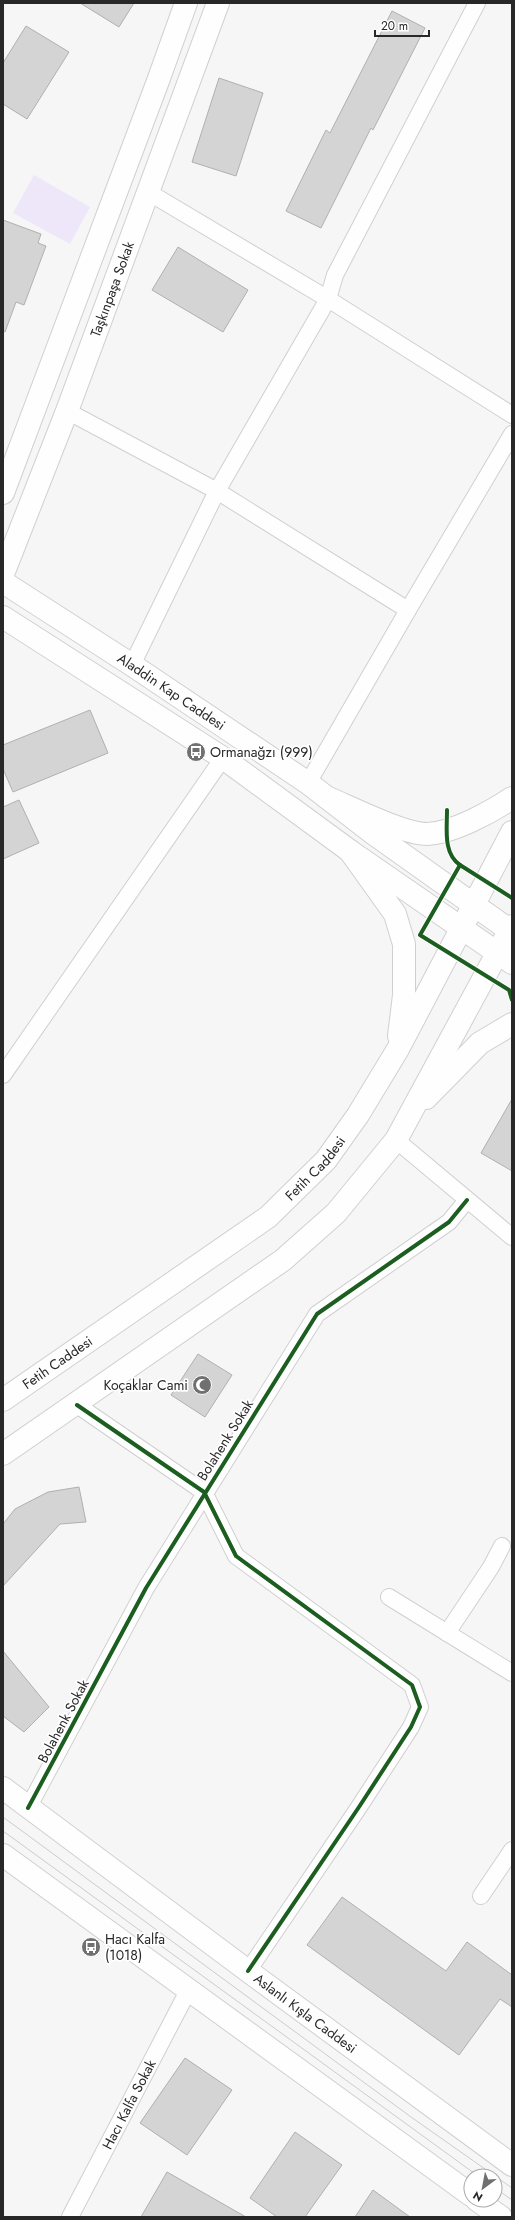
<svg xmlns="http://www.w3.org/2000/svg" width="515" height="2220" font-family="Jost,sans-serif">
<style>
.green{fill:#eee7fa}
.building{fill:#d4d4d5;stroke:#b0b0b1}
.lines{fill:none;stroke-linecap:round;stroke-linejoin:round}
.street-casing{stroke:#d0d0d1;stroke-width:18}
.secondary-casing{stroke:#d0d0d1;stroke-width:24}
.primary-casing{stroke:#d0d0d1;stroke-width:24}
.street{stroke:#fefefe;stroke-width:16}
.secondary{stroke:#fefefe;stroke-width:22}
.primary{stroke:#fefefe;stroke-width:22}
.tram{stroke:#cdcccd;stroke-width:1}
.cycleway-casing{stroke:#fff;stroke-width:6}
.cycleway{stroke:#1b5e20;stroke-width:4}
.labels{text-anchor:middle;stroke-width:3.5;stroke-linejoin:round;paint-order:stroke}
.street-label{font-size:14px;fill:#292829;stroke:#fff}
.poi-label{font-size:14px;fill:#292829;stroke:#fff;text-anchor:start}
</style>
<rect width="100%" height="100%" fill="#f6f6f7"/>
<path class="green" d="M 34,175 L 90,207 L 70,244 L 13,213 Z"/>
<g class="building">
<path d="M 80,3 L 134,3 L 119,27 Z"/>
<path d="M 392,11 L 425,28 L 373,130 L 371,128 L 321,228 L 286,211 L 326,130 L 330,133 Z"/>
<path d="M 26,26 L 69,52 L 27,119 L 3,104 L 3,63 Z"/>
<path d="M 219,78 L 263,93 L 236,176 L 192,162 Z"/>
<path d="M 3,220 L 41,234 L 38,243 L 46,246 L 24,305 L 16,302 L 5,332 L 3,331 Z"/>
<path d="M 178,247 L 248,290 L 223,332 L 152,290 Z"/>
<path d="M 90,710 L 108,753 L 13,792 L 3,769 L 3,745 Z"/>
<path d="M 19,800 L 39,843 L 3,859 L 3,807 Z"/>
<path d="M 512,1099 L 512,1171 L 481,1153 Z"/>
<path d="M 198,1354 L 232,1375 L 205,1417 L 171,1395 Z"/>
<path d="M 79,1487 L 86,1522 L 60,1524 L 3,1586 L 3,1524 L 15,1509 L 48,1492 Z"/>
<path d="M 3,1651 L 49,1707 L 24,1732 L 3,1716 Z"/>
<path d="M 342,1897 L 446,1971 L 467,1942 L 512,1975 L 512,2007 L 500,1999 L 459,2055 L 307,1945 Z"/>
<path d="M 185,2058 L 232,2090 L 187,2155 L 140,2123 Z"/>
<path d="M 295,2132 L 342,2165 L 305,2217 L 277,2217 L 250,2198 Z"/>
<path d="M 167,2172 L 246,2217 L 141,2217 Z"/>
<path d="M 373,2190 L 410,2217 L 355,2217 Z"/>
</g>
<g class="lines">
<g class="street-casing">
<g id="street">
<path d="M 148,192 L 328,299 L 512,415"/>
<path d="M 67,411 L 217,491 L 408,610 L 512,434"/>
<path d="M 132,665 L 217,491 L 328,299 L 335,275 L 477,3"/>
<path d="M 308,783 L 408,610"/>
<path d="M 3,1075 L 223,758"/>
<path d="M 396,1140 L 512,1237"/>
<path d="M 77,1405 L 204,1492 L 236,1556 L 412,1685 L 420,1707 L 411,1727 L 359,1807 L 248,1971"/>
<path d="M 389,1597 L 512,1673"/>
<path d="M 447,1633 L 491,1567 L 502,1546"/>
<path d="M 28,1808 L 146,1588 L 317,1314 L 449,1222 L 467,1200"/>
<path d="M 481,1896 L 512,1850"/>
<path id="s1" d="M 70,2217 L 188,1991"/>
</g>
</g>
<g class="secondary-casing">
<g id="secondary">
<path d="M 3,493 L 158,81 L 186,3"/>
<path id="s2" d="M 3,574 L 67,411 L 218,3"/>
<path id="s3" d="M 3,582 L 132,665 L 308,783 L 374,834 L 512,932"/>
<path d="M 3,617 L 223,758 L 350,851 L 512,963"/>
<path id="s4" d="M 3,1788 L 248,1971 L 512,2165"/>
<path d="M 3,1855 L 471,2195"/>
<path d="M 477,2200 L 501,2217"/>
</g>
</g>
<g class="primary-casing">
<g id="primary">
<path d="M 326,797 C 350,807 403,834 427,834 C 453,833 491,812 512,798"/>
<path d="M 350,851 L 395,914 L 404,944 L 404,995 L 399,1036"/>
<path d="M 426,1098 L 480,1043 L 512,1024"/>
<path id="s5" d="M 3,1400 L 268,1217 L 326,1160 L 358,1115 L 398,1049 L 512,832"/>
<path d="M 3,1454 L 283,1260 L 336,1213 L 396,1140 L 512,926"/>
</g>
</g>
<use href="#street" class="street"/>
<use href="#secondary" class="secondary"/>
<use href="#primary" class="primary"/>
<g class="tram">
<path d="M 3,1817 L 411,2117 L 512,2188"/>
<path d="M 3,1831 L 478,2176"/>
<path d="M 495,2188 L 512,2200"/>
</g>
<g class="cycleway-casing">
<g id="cycleway">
<path d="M 447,810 C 447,830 443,853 460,865"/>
<path d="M 512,898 L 460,865 L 420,935 L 509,990 L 512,1000"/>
<path d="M 77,1405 L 204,1492 L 236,1556 L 412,1685 L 420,1707 L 411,1727 L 359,1807 L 248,1971"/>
<path d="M 28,1808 L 146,1588 L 317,1314 L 449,1222 L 467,1200"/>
</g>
</g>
<use href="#cycleway" class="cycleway"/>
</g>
<defs>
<g id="bus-disc" transform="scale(1)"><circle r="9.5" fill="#717071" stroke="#fff"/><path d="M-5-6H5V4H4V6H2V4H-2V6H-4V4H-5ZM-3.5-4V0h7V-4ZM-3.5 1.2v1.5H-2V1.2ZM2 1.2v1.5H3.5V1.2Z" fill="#fff"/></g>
<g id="mosque-disc" transform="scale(1)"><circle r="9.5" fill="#717071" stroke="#fff"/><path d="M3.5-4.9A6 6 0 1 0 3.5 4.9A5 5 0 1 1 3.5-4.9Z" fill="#fff"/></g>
</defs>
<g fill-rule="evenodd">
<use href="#bus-disc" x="196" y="752"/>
<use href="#mosque-disc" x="202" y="1385"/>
<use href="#bus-disc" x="91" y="1947"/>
</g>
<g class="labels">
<g class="street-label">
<text dy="5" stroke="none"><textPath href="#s2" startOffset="305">Taşkınpaşa Sokak</textPath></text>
<text dy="5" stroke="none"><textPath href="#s3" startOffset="201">Aladdin Kap Caddesi</textPath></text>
<text dy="5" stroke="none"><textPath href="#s5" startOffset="390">Fetih Caddesi</textPath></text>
<text dy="5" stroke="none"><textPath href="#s5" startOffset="66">Fetih Caddesi</textPath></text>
<text transform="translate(225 1440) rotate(-58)" y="5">Bolahenk Sokak</text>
<text transform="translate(63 1721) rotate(-62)" y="5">Bolahenk Sokak</text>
<text dy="5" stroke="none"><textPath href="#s4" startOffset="377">Aslanlı Kışla Caddesi</textPath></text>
<text dy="5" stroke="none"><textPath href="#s1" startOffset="127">Hacı Kalfa Sokak</textPath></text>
</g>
<g class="poi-label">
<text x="210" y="757">Ormanağzı (999)</text>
<text x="188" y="1390" text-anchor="end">Koçaklar Cami</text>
<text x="105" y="1944">Hacı Kalfa<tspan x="105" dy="16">(1018)</tspan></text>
</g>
</g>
<rect width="515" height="2220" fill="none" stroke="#292829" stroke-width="8"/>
<g transform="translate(483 2188) rotate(212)"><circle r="19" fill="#ffffff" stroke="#a9a9a9"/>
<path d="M0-3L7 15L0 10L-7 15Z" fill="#717071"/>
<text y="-6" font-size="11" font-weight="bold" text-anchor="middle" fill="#292829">N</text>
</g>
<path d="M375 30v6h54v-6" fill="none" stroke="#292829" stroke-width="2"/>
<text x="381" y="30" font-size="12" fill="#292829" stroke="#ffffff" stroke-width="3" paint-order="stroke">20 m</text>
</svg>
